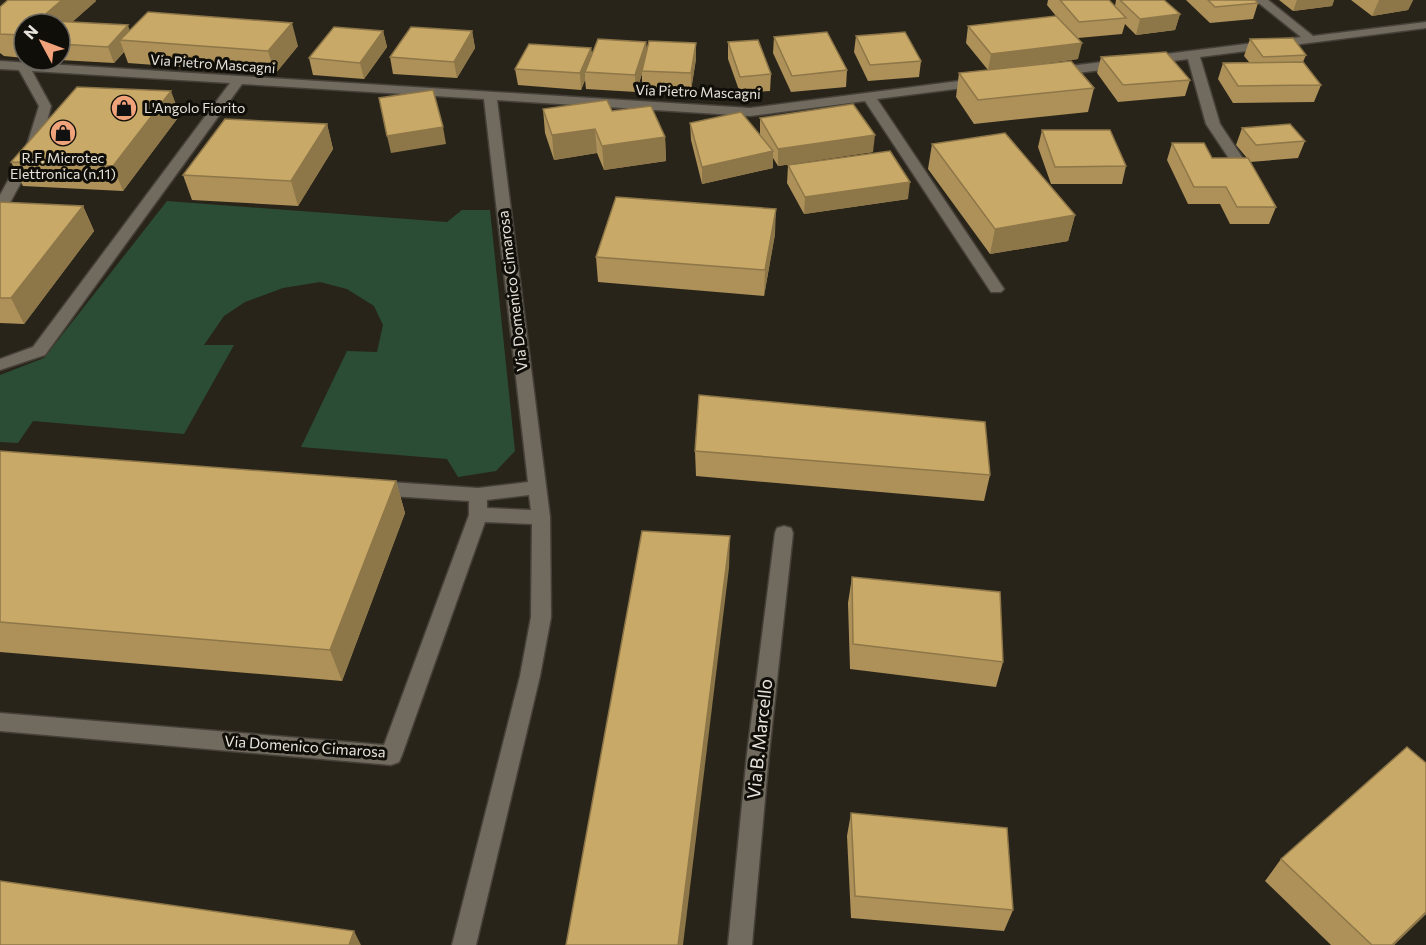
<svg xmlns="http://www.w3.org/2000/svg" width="1426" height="945" font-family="Commissioner,sans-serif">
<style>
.green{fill:#2b4d35}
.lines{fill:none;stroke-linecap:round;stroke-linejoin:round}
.minor-casing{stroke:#454039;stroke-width:3}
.minor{fill:#716a5e;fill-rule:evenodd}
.wall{fill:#ad9159}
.shaded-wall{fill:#8d7648}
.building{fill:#c9a967;stroke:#8d7648;stroke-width:1.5}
.labels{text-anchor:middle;stroke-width:6;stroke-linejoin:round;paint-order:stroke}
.far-street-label{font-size:14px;fill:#e7e3dc;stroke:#100e09}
.far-poi-label{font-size:14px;fill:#e7e3dc;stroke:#100e09;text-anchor:start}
.street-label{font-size:15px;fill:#e7e3dc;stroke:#100e09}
.near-street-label{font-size:18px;fill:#e7e3dc;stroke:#100e09}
</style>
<rect width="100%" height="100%" fill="#29241a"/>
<path class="green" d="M 167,201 L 447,222 L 462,210 L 490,210 L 515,451 L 496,471 L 458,477 L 447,459 L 301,447 L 347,351 L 377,352 L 383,325 L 374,306 L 347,289 L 320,282 L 283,288 L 245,302 L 224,316 L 204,345 L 234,345 L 184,434 L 33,421 L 18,443 L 0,442 L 0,375 L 44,358 Z"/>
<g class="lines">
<g class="minor-casing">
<g id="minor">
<path d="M 1255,0 L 1268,0 L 1313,36 L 1426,22 L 1426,28 L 1200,57 L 1220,124 L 1252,172 L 1245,176 L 1240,175 L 1206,124 L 1188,59 L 1054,76 L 1048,72 L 1054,68 L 1301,37 Z"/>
<path d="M 0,61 L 750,108 L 982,78 L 986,79 L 986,85 L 877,99 L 1004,289 L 1001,292 L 991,292 L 865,101 L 750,116 L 497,100 L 550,517 L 551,617 L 540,676 L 476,945 L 452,945 L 520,676 L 531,617 L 532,524 L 485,522 L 402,755 L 399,762 L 391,765 L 0,731 L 0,713 L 384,745 L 469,515 L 469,501 L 375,495 L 369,493 L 366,488 L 369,483 L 375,481 L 478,488 L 528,482 L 484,99 L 242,84 L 45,355 L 0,370 L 0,359 L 33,347 L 230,83 L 32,71 L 51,106 L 40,148 L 7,208 L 0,212 L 0,195 L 26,148 L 39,106 L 19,70 L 0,69 ZM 529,495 L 531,510 L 487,508 L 487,500 Z"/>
<path d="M 784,526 L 791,528 L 793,533 L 769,754 L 752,945 L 728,945 L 747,754 L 775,533 L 777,528 Z"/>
</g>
</g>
<use href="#minor" class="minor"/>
</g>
<g class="wall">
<path d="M 8,0 L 95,0 L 96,1 L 72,22 L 130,30 L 298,46 L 275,74 L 128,63 L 124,52 L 114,63 L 60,60 L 60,24 L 24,24 L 24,58 L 4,56 L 0,53 L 0,7 Z"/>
<path d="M 1048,0 L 1109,0 L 1115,6 L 1116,0 L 1164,0 L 1180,14 L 1175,30 L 1136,35 L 1125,24 L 1122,34 L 1078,38 L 1078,59 L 1018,67 L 1094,88 L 1088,112 L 974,124 L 956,97 L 959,73 L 988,70 L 966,43 L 968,26 L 1056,16 L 1047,5 Z"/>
<path d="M 1186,0 L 1255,0 L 1258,3 L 1253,19 L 1210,23 Z"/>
<path d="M 1279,0 L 1334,0 L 1332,6 L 1293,11 Z"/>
<path d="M 1351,0 L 1413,0 L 1408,10 L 1372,16 Z"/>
<path d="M 383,31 L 387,47 L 364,79 L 313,75 L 309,58 Z"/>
<path d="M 472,31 L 475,48 L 457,78 L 393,74 L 390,57 Z"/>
<path d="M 856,36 L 921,61 L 919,77 L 868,81 L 854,52 Z"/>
<path d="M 774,37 L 847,70 L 846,87 L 791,92 L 773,53 Z"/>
<path d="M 1250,39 L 1306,55 L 1303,62 L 1321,85 L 1314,102 L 1233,103 L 1218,79 L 1223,63 L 1249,62 L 1244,56 Z"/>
<path d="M 646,42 L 647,51 L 696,43 L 696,59 L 691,90 L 642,88 L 642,74 L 636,92 L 586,89 L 585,80 L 581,90 L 518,85 L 515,69 L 591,48 L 592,54 Z"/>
<path d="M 728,42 L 771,74 L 770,91 L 740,93 L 728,59 Z"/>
<path d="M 1101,57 L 1190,80 L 1185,96 L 1118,102 L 1097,73 Z"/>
<path d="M 543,109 L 612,111 L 665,137 L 666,161 L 604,170 L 597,153 L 554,160 L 545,133 Z"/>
<path d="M 180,115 L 123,191 L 23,186 L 11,162 Z"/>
<path d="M 760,118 L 873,152 L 778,166 L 773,158 L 773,168 L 702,184 L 691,140 L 690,123 L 760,134 Z"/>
<path d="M 327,124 L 333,149 L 298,206 L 192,200 L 183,175 Z"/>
<path d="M 1242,128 L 1305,141 L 1298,158 L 1250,162 L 1276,207 L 1269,224 L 1230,224 L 1220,204 L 1188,204 L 1167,160 L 1172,143 L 1212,158 L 1247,158 L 1236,145 Z"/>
<path d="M 1042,130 L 1126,166 L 1122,184 L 1051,184 L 1038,147 Z"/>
<path d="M 932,144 L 1075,215 L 1068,241 L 990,254 L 928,169 Z"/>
<path d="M 788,166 L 908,199 L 804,214 L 787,183 Z"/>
<path d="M 0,202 L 83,206 L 94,231 L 24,324 L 0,323 Z"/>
<path d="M 775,234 L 764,296 L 598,282 L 596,257 Z"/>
<path d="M 0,451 L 396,481 L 405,513 L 342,681 L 0,652 Z"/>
<path d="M 695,451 L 990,475 L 984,501 L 696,476 Z"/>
<path d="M 852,577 L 1003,662 L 996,687 L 850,669 L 848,603 Z"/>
<path d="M 1426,763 L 1426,914 L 1394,945 L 1331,945 L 1265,881 L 1281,859 Z"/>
<path d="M 851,813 L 1013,910 L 1004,931 L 851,918 L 847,836 Z"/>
</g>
<g class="shaded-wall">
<path d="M 62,0 L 95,0 L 96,1 L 60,33 L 60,24 L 34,24 Z"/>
<path d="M 1297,0 L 1334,0 L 1332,6 L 1293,11 Z"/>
<path d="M 1379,0 L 1413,0 L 1408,10 L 1372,16 Z"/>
<path d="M 1180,14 L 1175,30 L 1136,35 L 1140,19 Z"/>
<path d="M 292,23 L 298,46 L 275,74 L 268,51 Z"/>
<path d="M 128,25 L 133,41 L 120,40 L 124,52 L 114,63 L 108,47 Z"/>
<path d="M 383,31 L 387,47 L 364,79 L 360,63 Z"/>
<path d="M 472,31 L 475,48 L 457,78 L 454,62 Z"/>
<path d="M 24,33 L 24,43 L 21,35 Z"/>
<path d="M 646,42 L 647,58 L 642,71 L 642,74 L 636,92 L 635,75 Z"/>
<path d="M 696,43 L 696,59 L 691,90 L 691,73 Z"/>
<path d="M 1082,43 L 1078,59 L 988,70 L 991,54 Z"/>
<path d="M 591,48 L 592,64 L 585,72 L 585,80 L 581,90 L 580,73 Z"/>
<path d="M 171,91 L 180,115 L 123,191 L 113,166 Z"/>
<path d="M 327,124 L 333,149 L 298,206 L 291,181 Z"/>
<path d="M 443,127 L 446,144 L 391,153 L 387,136 Z"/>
<path d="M 595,129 L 597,153 L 554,160 L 552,135 Z"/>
<path d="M 875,135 L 873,152 L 778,166 L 778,149 Z"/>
<path d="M 665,137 L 666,161 L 604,170 L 602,146 Z"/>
<path d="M 773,151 L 773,168 L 702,184 L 702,167 Z"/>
<path d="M 910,182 L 908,199 L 804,214 L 805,197 Z"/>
<path d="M 83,206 L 94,231 L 24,324 L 11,298 Z"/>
<path d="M 776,209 L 775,234 L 764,296 L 765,270 Z"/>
<path d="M 1075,215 L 1068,241 L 990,254 L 995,229 Z"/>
<path d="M 396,481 L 405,513 L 342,681 L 330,650 Z"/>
<path d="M 730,536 L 729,568 L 683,945 L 678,945 Z"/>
<path d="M 1426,912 L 1426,914 L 1394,945 L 1392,945 Z"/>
<path d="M 354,931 L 361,945 L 349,945 Z"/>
</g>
<g class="building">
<path d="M 8,0 L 62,0 L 34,24 L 24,24 L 24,33 L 21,35 L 0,34 L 0,7 Z"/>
<path d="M 1060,0 L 1109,0 L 1126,18 L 1079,22 Z"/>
<path d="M 1120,0 L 1164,0 L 1180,14 L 1140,19 Z"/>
<path d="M 1208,0 L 1255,0 L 1258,3 L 1215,7 Z"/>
<path d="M 148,12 L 292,23 L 268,51 L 120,40 Z"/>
<path d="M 1056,16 L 1082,43 L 991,54 L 968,26 Z"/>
<path d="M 53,21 L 128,25 L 108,47 L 60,44 L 60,24 L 50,24 Z"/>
<path d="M 334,27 L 383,31 L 360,63 L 309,58 Z"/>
<path d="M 411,27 L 472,31 L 454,62 L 390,57 Z"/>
<path d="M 827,32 L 847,70 L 792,76 L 774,37 Z"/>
<path d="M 905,32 L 921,61 L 870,65 L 856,36 Z"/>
<path d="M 1293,38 L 1306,55 L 1263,57 L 1250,39 Z"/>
<path d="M 598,39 L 646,42 L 635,75 L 585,72 Z"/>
<path d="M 758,40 L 771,74 L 740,77 L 728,42 Z"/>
<path d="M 649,41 L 696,43 L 691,73 L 642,71 Z"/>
<path d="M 529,44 L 591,48 L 580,73 L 515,69 Z"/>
<path d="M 1166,52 L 1190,80 L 1123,85 L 1101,57 Z"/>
<path d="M 1071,61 L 1094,88 L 978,100 L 959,73 Z"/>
<path d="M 1303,62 L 1321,85 L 1238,86 L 1223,63 Z"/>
<path d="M 77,87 L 171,91 L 113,166 L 11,162 Z"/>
<path d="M 433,90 L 443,127 L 387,136 L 379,98 Z"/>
<path d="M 607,100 L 612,111 L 651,106 L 665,137 L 602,146 L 595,129 L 552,135 L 543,109 Z"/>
<path d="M 853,104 L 875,135 L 778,149 L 760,118 Z"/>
<path d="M 741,112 L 773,151 L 702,167 L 690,123 Z"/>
<path d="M 225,119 L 327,124 L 291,181 L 183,175 Z"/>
<path d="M 1290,124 L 1305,141 L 1256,145 L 1242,128 Z"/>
<path d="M 1042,130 L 1110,130 L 1126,166 L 1055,167 Z"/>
<path d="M 1005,133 L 1075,215 L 995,229 L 932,144 Z"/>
<path d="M 1172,143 L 1204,143 L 1212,158 L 1248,158 L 1276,207 L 1237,207 L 1226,187 L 1194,187 Z"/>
<path d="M 890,151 L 910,182 L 805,197 L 788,165 Z"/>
<path d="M 616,197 L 776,209 L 765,270 L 596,257 Z"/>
<path d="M 0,202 L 83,206 L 11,298 L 0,298 Z"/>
<path d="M 699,395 L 985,422 L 990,475 L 695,451 Z"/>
<path d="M 0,451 L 396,481 L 330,650 L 0,622 Z"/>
<path d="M 642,531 L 730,536 L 678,945 L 566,945 Z"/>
<path d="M 852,577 L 1000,592 L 1003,662 L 853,644 Z"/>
<path d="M 1407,747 L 1426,763 L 1426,912 L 1392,945 L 1372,945 L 1281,859 Z"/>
<path d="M 851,813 L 1007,828 L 1013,910 L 855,896 Z"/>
<path d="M 0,881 L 354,931 L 349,945 L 0,945 Z"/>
</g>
<defs>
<g id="shop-disc" transform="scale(1.35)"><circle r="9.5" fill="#f0a27a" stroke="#100e09"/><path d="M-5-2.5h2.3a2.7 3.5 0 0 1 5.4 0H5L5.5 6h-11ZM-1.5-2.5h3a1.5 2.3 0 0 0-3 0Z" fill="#111"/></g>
</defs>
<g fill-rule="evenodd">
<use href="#shop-disc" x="124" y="108"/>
<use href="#shop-disc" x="63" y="133"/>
</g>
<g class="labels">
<g class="far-street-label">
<text transform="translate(213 64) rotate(4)" y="5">Via Pietro Mascagni</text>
<text transform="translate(698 92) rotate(2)" y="5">Via Pietro Mascagni</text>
</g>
<g class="far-poi-label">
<text x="144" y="113">L'Angolo Fiorito</text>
<text x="63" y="163" text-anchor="middle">R.F. Microtec<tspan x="63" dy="16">Elettronica (n.11)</tspan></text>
</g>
<g class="street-label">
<text transform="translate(513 291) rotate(-97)" y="5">Via Domenico Cimarosa</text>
<text transform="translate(305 747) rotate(4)" y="5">Via Domenico Cimarosa</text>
</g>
<g class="near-street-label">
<text transform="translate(760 739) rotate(-84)" y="6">Via B. Marcello</text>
</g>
</g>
<g transform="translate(42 42) rotate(311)"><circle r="28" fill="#100e09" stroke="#66635d" stroke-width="1.5"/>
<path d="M0-4.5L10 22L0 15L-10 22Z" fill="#f0a27a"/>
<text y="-9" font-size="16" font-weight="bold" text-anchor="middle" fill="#e7e3dc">N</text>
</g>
</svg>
